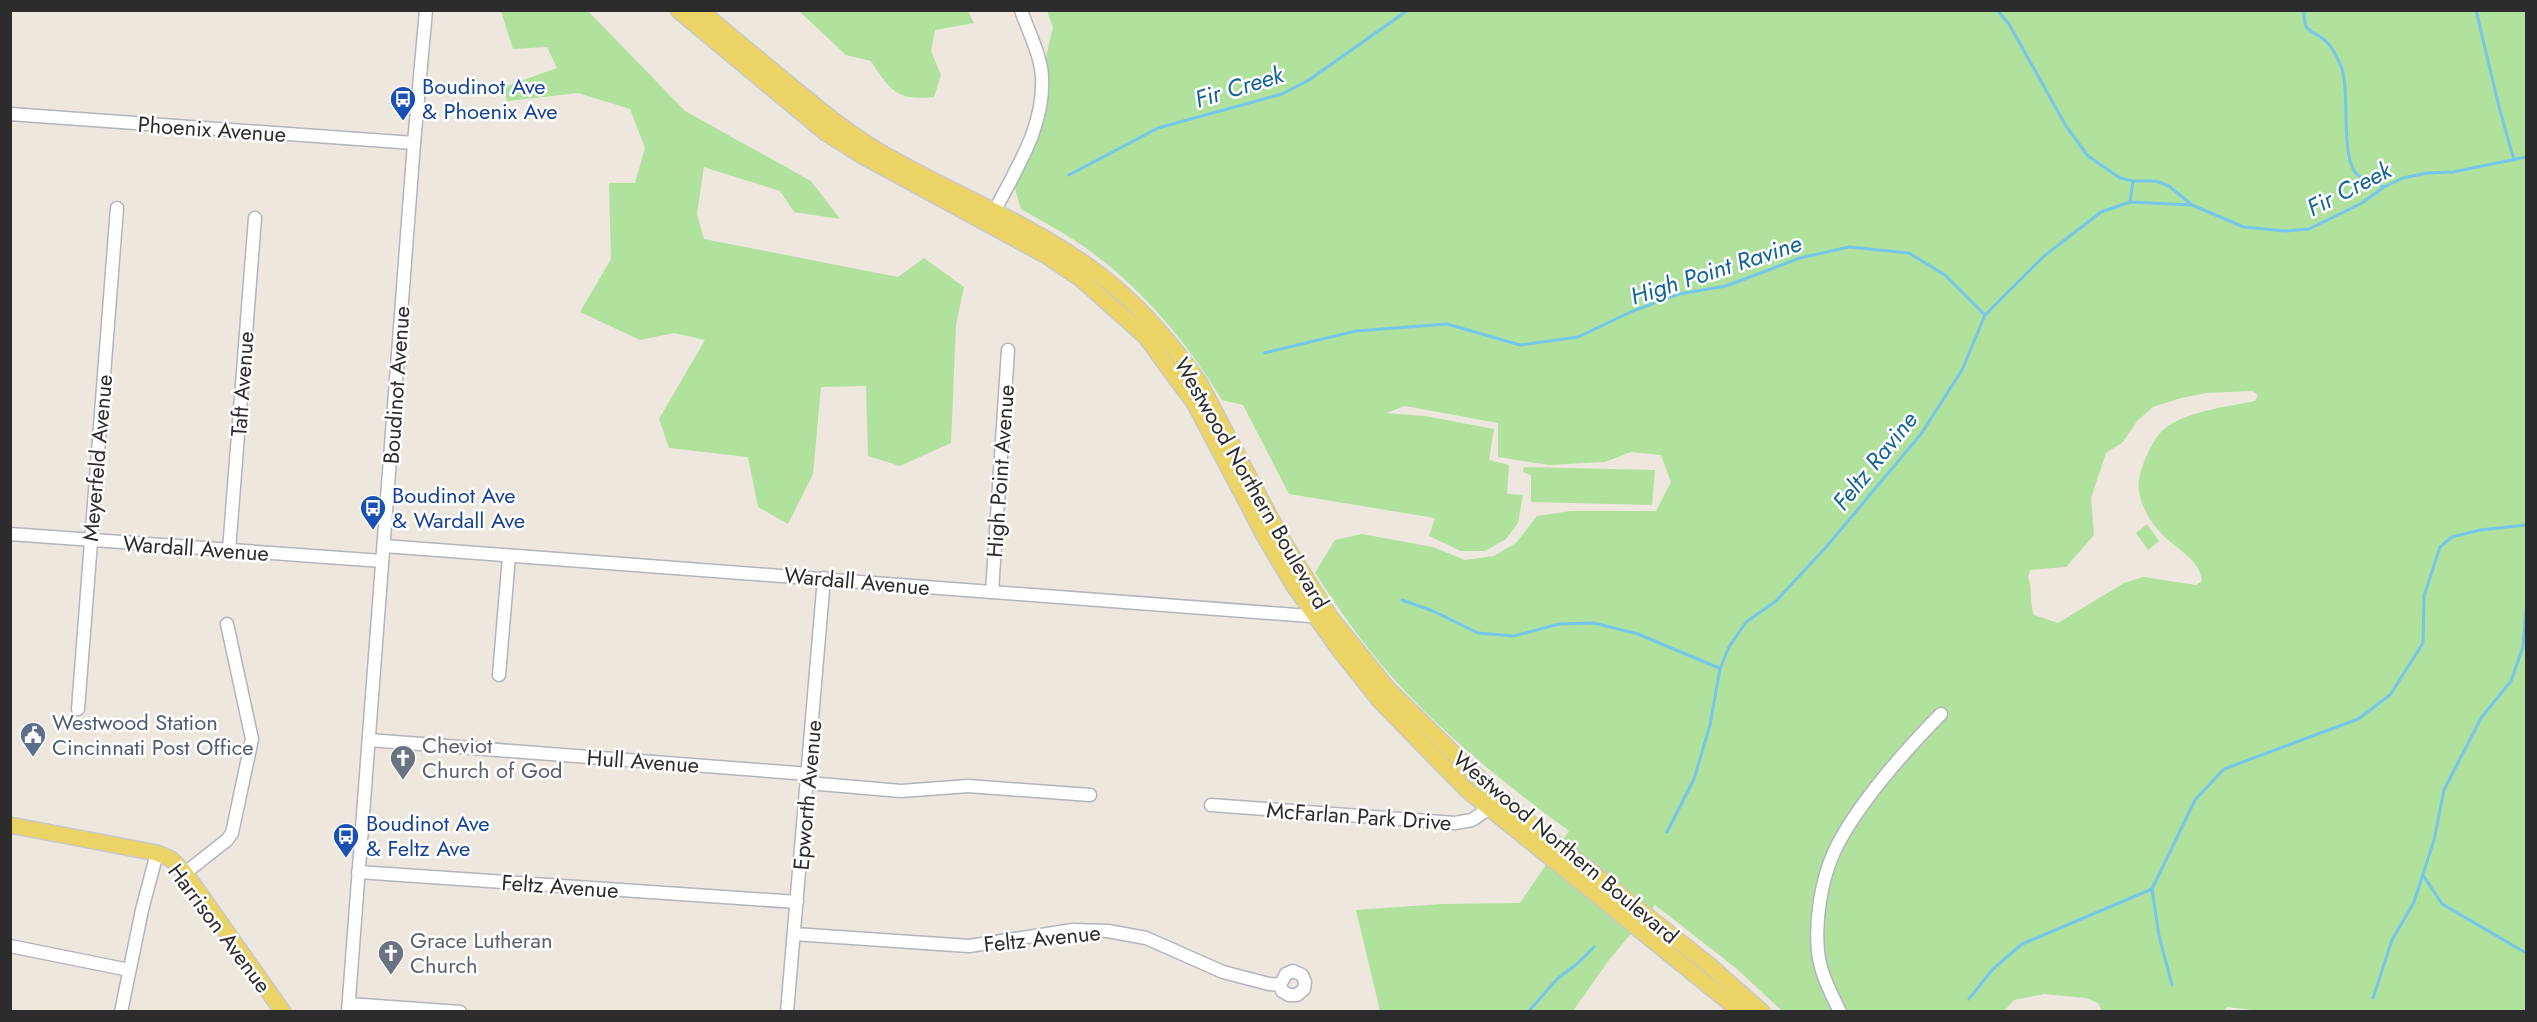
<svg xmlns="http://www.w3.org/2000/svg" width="2537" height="1022" font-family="Jost,sans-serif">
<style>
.green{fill:#b0e19d;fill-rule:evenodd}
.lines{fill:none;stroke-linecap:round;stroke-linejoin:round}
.stream{stroke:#76c5ea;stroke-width:3}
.minor-casing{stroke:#b2b4be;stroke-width:15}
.major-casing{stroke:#c8c8c8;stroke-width:18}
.minor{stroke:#fff;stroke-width:12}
.major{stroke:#ebd465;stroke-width:15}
.labels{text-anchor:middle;stroke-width:5;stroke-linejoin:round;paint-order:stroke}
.transit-label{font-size:22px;fill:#164399;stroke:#fff;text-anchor:start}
.street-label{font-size:22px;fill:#2c2c2c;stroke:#fff}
.service-label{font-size:22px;fill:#4e5e75;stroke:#fff;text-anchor:start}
.worship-label{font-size:22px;fill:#5b616d;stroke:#fff;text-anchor:start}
.water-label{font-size:24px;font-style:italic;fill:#136398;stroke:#fff}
</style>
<rect width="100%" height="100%" fill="#ede7de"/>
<g class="green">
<path d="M 501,11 L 588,11 L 685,111 L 811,181 L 840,219 L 794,212 L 780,191 L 704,167 L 697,214 L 704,239 L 898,277 L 924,258 L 964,287 L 956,325 L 951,443 L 900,466 L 868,456 L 866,386 L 821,387 L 813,474 L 788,524 L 758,507 L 748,457 L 669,448 L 659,419 L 705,340 L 674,333 L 640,340 L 580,312 L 611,259 L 609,183 L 635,183 L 645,148 L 630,109 L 578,93 L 507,101 L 504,87 L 557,68 L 547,47 L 513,49 Z"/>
<path d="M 799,11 L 968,11 L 974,23 L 935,30 L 931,51 L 941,75 L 934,97 C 898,101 890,91 871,61 L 846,55 Z"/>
<path d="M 1047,11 L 2526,11 L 2526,1011 L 2269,1012 L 2227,1007 L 2223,1012 L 2102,1012 L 2098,1003 L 2086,998 L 2044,994 L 2014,1000 L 2004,1011 L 1782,1011 L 1737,969 L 1655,905 L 1609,960 L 1573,1011 L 1380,1011 L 1356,910 L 1441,904 L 1520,903 L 1569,831 C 1499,780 1425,720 1371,652 C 1351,627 1333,600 1315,573 L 1335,540 L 1362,534 L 1433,547 L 1465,560 L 1494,556 L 1516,543 L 1537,516 L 1571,511 L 1656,511 L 1671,482 L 1661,455 L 1631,452 L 1605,462 L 1549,465 L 1498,457 L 1498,423 L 1405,406 L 1386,413 L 1425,416 L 1494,429 L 1489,460 L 1509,465 L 1507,494 L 1523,495 L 1518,523 L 1506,539 L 1485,551 L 1461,551 L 1429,536 L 1435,518 L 1289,494 L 1243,405 L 1222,400 C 1185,339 1137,282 1077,242 C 1059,230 1040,220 1021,209 L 1015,189 L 1053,27 ZM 2252,391 L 2258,395 L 2255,401 C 2227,407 2193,410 2168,426 C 2153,435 2136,474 2139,491 C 2141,505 2149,520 2159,531 C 2172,547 2200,558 2202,581 L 2196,585 L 2143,577 L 2124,583 L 2058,623 L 2034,615 C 2029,602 2033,590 2028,577 L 2030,570 L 2066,567 L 2094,535 L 2091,498 L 2106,453 L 2123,442 L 2137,421 L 2153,407 L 2181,398 L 2206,393 Z"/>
<path d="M 1524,467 L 1655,470 L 1652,505 L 1531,502 L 1531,475 L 1523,472 Z"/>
<path d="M 2147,524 L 2159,541 L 2148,550 L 2136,533 Z"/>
</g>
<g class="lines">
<g class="stream">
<path d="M 1997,10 L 2009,24 L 2066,126 L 2088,156 L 2120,178 L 2133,181 L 2156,181 L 2169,186 L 2192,205 L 2244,227 L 2285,231 L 2309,229 L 2362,203 L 2384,187 L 2403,178 L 2427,173 L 2453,172 L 2526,157"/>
<path d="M 2304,10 C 2303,34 2312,29 2326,41 C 2331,46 2337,57 2340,64 C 2352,87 2338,161 2359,176 C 2366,181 2376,182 2384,187"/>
<path d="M 2476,10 L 2499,107 L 2514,160"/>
<path d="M 1069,175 L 1158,128 L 1282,94 L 1309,80 L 1408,10"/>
<path d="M 2130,202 L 2133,181"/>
<path d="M 1264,353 L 1356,331 L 1447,324 L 1520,345 L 1578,337 L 1633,311 L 1679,294 L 1726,286 L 1800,258 L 1849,247 L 1909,253 L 1945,275 L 1985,315"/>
<path d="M 1402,600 L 1433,611 L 1478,633 L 1514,636 L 1559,624 L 1594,623 L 1638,634 L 1719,668"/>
<path d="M 1667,832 L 1694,779 L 1710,725 L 1720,669 L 1729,647 L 1746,622 L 1776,601 L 1827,546 L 1921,434 L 1962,370 L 1985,315 L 2043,257 L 2101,212 L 2130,202 L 2192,205"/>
<path d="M 2423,875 L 2442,904 L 2526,953"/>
<path d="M 2152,889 L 2195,800 L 2224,769 L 2358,719 L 2390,695 L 2423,643 L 2424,596 L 2440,547 L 2452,537 L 2480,530 L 2526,525"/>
<path d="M 2152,889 L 2159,936 L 2172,985"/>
<path d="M 2373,998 L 2392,940 L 2414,902 L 2434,840 L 2444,790 L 2481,718 L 2511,681 L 2523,647 L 2526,610"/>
<path d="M 1969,999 L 1993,969 L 2022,944 L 2152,889"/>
<path d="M 1528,1012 L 1558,978 L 1577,964 L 1594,947"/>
</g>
<g class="minor-casing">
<g id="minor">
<path d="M 10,114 L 414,143"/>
<path d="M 991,218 C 1013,173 1045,129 1042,77 C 1041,55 1028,31 1021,10"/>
<path d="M 10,534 L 382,561"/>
<path d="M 384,546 L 1323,617"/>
<path d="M 229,550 L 255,218"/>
<path d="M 992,592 L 1008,350"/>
<path d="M 499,675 L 509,556"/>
<path d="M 78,709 L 117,208"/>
<path d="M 369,740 L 809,774"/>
<path d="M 808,783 L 901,791 L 968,786 L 1090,795"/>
<path d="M 1211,805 L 1455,823 L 1472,820 L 1495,804"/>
<path d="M 358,872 L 797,902"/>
<path d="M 185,873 L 227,840 L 232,833 L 252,739 L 227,624"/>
<path d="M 794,934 L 969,946 L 1073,930 L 1108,931 L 1146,938 L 1223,972 L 1269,984 L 1280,985 L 1282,991 L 1289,995 L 1297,995 L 1304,989 L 1305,982 L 1302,975 L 1293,971 L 1286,974 L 1280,985"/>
<path d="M 10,946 L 129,970"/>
<path d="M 349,1004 L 460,1012"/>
<path d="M 121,1012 L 142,910 L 157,853"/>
<path d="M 348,1012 L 414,143 L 426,10"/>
<path d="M 787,1012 L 824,578"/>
<path d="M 1840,1012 C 1831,993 1820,973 1818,951 C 1815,920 1821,881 1834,852 C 1855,807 1906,749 1941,714"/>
</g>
</g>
<g class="major-casing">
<g id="major">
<path d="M 678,10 L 826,133 L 861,155 L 1047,256 L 1081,279 L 1145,336 L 1195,404 L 1265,537 L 1294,586 L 1341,652 L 1380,701 L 1467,790 L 1741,1012"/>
<path d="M 700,10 C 730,36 761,61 791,86 C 820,110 849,134 882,153 C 954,195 1034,224 1100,275 C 1139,305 1171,342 1199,382 L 1281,538 L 1330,617 L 1388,689 L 1501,800 L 1709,965 L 1762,1012"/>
<path d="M 10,825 L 157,853 L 171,859 L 185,873 L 283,1012"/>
</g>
</g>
<use href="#minor" class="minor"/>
<use href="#major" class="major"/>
</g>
<defs>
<g id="bus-pin" transform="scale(1.35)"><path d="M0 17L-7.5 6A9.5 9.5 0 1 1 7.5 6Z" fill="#1a4fb4" stroke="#fff"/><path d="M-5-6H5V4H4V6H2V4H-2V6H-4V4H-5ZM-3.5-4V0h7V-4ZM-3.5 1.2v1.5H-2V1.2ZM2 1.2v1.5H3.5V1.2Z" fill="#fff"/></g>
<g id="civic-pin" transform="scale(1.35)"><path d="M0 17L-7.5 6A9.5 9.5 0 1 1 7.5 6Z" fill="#5c6f8a" stroke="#fff"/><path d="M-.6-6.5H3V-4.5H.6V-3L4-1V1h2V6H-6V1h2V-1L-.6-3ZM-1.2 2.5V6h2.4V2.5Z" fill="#fff"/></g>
<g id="church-pin" transform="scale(1.35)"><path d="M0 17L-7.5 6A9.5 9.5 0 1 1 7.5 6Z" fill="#6b7280" stroke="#fff"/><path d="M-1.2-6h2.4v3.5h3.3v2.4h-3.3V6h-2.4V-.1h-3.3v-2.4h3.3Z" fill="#fff"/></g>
</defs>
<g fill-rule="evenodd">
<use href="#bus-pin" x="403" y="99"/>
<use href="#bus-pin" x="373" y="508"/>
<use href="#civic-pin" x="33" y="735"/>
<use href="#church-pin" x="403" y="758"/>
<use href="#bus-pin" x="346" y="836"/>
<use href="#church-pin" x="391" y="953"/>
</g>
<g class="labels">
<g class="transit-label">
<text x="422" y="94">Boudinot Ave<tspan x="422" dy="25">&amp; Phoenix Ave</tspan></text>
<text x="392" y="503">Boudinot Ave<tspan x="392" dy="25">&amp; Wardall Ave</tspan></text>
<text x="366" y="831">Boudinot Ave<tspan x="366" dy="25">&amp; Feltz Ave</tspan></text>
</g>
<g class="street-label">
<text transform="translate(212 129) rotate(4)" y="8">Phoenix Avenue</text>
<text transform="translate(242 384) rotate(-86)" y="8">Taft Avenue</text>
<text transform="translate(396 385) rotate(-86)" y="8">Boudinot Avenue</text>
<text transform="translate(97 458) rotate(-85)" y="8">Meyerfeld Avenue</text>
<text transform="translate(1000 471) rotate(-86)" y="8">High Point Avenue</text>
<text transform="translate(1252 483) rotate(60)" y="8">Westwood Northern Boulevard</text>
<text transform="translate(196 548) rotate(4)" y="8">Wardall Avenue</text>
<text transform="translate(857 581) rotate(5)" y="8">Wardall Avenue</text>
<text transform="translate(643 761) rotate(4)" y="8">Hull Avenue</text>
<text transform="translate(807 795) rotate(-85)" y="8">Epworth Avenue</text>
<text transform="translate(1359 816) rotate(4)" y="8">McFarlan Park Drive</text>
<text transform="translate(1566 847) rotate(40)" y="8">Westwood Northern Boulevard</text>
<text transform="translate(560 886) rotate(4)" y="8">Feltz Avenue</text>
<text transform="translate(220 928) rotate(53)" y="8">Harrison Avenue</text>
<text transform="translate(1042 938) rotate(-6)" y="8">Feltz Avenue</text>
</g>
<g class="service-label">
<text x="52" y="730">Westwood Station<tspan x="52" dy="25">Cincinnati Post Office</tspan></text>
</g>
<g class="worship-label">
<text x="422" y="753">Cheviot<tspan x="422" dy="25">Church of God</tspan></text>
<text x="410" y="948">Grace Lutheran<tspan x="410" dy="25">Church</tspan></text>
</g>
<g class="water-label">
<text transform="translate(1239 87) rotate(-17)" y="8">Fir Creek</text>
<text transform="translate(2349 189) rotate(-27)" y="8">Fir Creek</text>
<text transform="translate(1716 270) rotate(-18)" y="8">High Point Ravine</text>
<text transform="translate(1875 461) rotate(-51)" y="8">Feltz Ravine</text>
</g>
</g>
<rect width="2537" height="1022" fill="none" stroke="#2c2c2c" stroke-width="24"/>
</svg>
